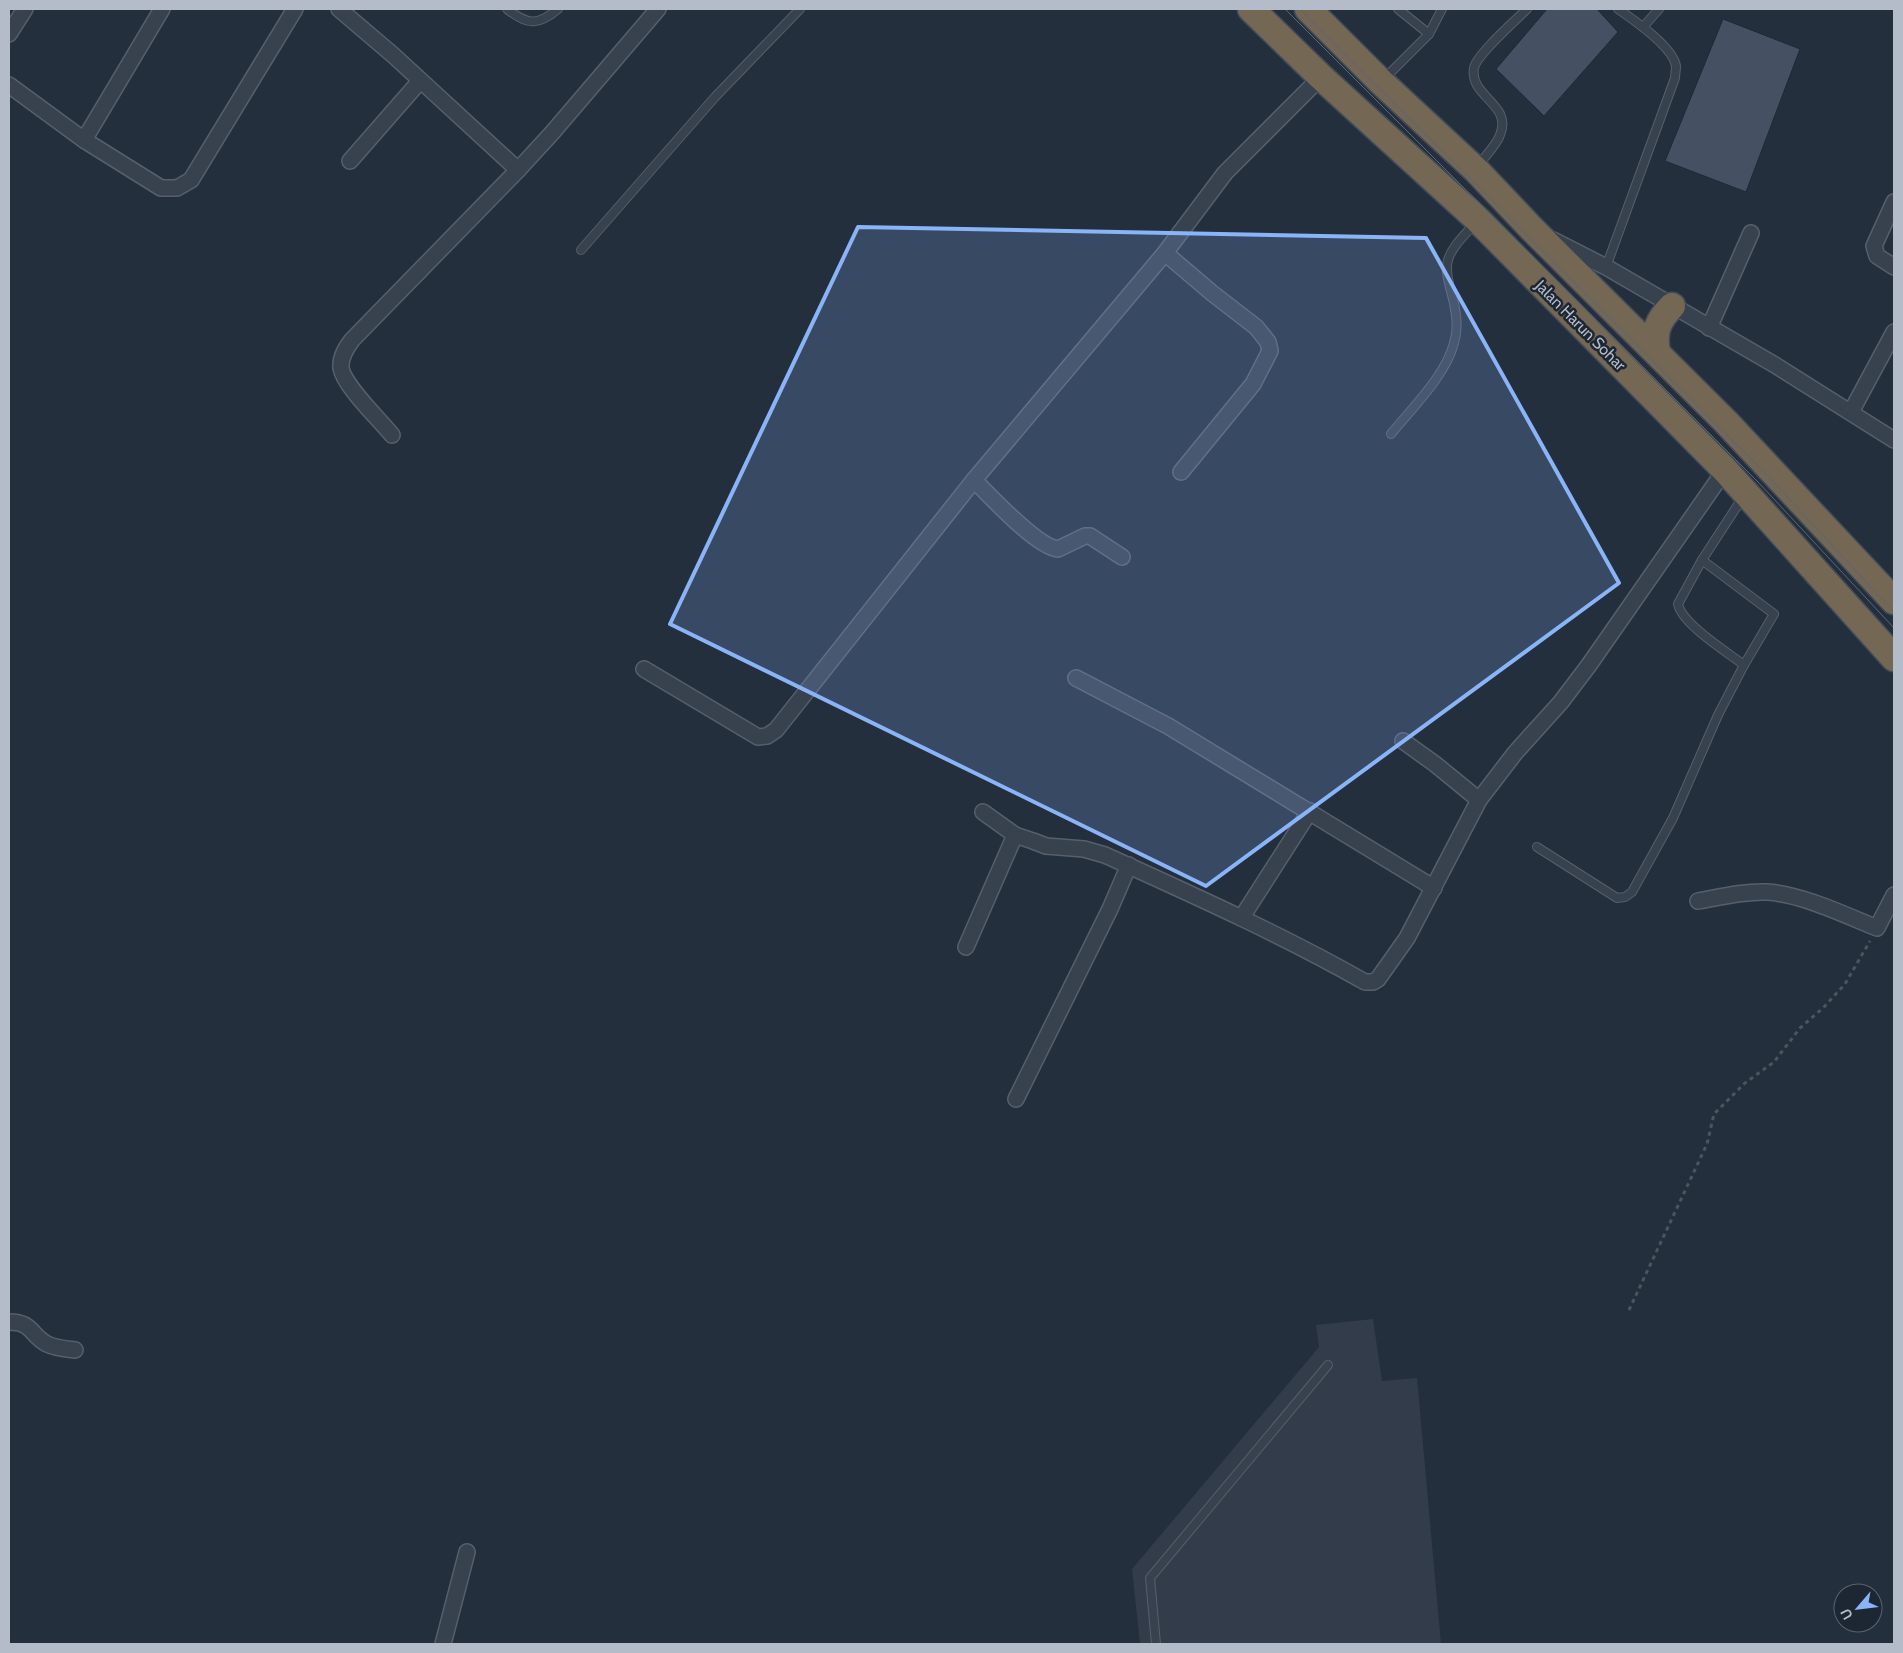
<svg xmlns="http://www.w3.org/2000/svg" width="1903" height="1653" font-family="Cabin,sans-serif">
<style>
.airport{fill:#323c4b}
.building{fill:#455162;stroke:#1f2835}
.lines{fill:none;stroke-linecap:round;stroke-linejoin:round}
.lane-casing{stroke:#565f6c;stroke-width:10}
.street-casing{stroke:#565f6c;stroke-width:18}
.highway-casing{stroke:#434c59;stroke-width:29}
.path{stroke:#44595c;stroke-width:3;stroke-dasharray:4 4;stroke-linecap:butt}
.lane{stroke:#38414e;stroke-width:8}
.street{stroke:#38414e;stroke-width:15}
.highway{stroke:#746855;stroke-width:26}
.tram{stroke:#5a6575;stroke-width:1}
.marked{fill:#8ab4f8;fill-opacity:0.2;stroke:#8ab4f8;stroke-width:4;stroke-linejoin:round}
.labels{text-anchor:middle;stroke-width:5;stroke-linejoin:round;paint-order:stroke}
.street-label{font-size:16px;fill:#b4bcc9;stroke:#1d2633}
</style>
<rect width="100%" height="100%" fill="#242f3e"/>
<path class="airport" d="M 1373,1319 L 1382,1381 L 1417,1378 L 1441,1644 L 1140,1644 L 1132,1569 L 1319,1347 L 1316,1325 Z"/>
<g class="building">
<path d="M 1547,9 L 1597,9 L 1618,32 L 1544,116 L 1496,69 Z"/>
<path d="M 1723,19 L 1800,49 L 1746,192 L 1665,161 Z"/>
</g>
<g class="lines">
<g class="lane-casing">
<g id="lane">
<path d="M 507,9 C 527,25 538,26 558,9"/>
<path d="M 1398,9 L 1429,34"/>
<path d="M 1643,27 L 1659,9"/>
<path d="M 1384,79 L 1429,34 L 1442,9"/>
<path d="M 1478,166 C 1485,156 1496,146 1500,135 C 1513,104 1469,97 1474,68 C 1476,55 1516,20 1527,9"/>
<path d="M 581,250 L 715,97 L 800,9"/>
<path d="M 1606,267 L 1675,78 C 1675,75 1676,70 1676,66 C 1673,47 1634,20 1618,9"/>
<path d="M 1391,434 C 1412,408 1446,375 1454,343 C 1457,333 1457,319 1455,309 C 1453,293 1444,276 1448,260 C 1452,246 1466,234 1475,223"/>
<path d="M 1702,560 L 1774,614 L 1744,665"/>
<path d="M 1537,847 L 1617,898 L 1625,897 L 1632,892 L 1673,818 L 1718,715 L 1744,665 C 1727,652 1682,624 1678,604 L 1702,560 L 1743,497"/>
<path d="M 1156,1644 L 1150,1578 L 1328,1365"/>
</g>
</g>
<g class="street-casing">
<g id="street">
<path d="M 339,9 L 393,55 L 518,170"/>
<path d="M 9,34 L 25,9"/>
<path d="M 9,85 L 84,140 L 161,188 L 177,188 L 191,180 L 295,9"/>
<path d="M 84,140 L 162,9"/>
<path d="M 350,161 L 420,81"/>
<path d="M 1894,202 L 1874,246 L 1877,256 L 1894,267"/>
<path d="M 1553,240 L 1606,267 L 1775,365 L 1894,440"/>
<path d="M 1165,253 L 1212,293 L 1256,327 L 1268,342 L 1270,351 L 1253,384 L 1181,472"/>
<path d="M 1709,328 L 1751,233"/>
<path d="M 1851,412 L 1894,332"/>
<path d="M 392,435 C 380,420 344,386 341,368 C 340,357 346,348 352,340 L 518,170 L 552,133 L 658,9"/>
<path d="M 974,480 C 991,497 1037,547 1058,549 L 1085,536 L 1090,536 L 1122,557"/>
<path d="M 644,669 L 758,737 L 767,736 L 776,730 L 974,480 L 1165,253 L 1225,173 L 1321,77"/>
<path d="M 1076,678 L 1168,726 L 1434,888"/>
<path d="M 1403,741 L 1435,764 L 1479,800"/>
<path d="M 983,812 L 1015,835 L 1033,841 L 1046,846 L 1084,849 L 1105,855 C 1193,895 1280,934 1365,982 L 1373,982 L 1378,979 L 1407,938 L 1479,800 L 1515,753 L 1561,702 L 1589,665 L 1725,470"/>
<path d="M 1698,901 C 1720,897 1744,891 1767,892 C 1801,894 1845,915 1877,928 L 1894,895"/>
<path d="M 1242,917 L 1310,811"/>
<path d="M 966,947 L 1015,835"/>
<path d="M 1016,1099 L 1110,909 L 1129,865"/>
<path d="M 9,1322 C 33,1322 30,1335 47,1344 C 55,1348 66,1349 75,1350"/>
<path d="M 443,1644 L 467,1552"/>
</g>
</g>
<g class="highway-casing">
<g id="highway">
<path d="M 1251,9 L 1321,77 L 1478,220 L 1725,470 L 1894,658"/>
<path d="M 1308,9 L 1381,82 L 1476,170 L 1532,229 L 1726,422 L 1894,601"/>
<path d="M 1657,352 C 1653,332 1658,320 1672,306"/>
</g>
</g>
<path class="path" d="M 1629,1310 L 1707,1144 L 1714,1114 L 1745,1083 L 1774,1062 L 1800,1028 L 1823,1008 L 1845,984 L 1870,941"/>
<use href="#lane" class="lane"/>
<use href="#street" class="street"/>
<use href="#highway" class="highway"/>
<g class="tram">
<path d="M 1285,9 L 1758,482 L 1894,628"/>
<path d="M 1300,9 L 1766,474 L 1894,612"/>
</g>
</g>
<path class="marked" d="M 858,227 L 1426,238 L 1619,583 L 1206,886 L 670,624 Z"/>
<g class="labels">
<g class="street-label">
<text transform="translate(1581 325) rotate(45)" y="6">Jalan Harun Sohar</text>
</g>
</g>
<rect width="1903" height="1653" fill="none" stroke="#b4bcc9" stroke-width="20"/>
<g transform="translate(1858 1608) rotate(242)"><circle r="24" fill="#1d2633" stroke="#59626f"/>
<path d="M0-4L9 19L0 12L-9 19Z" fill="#8ab4f8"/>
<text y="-8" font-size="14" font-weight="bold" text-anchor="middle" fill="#b4bcc9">U</text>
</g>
</svg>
